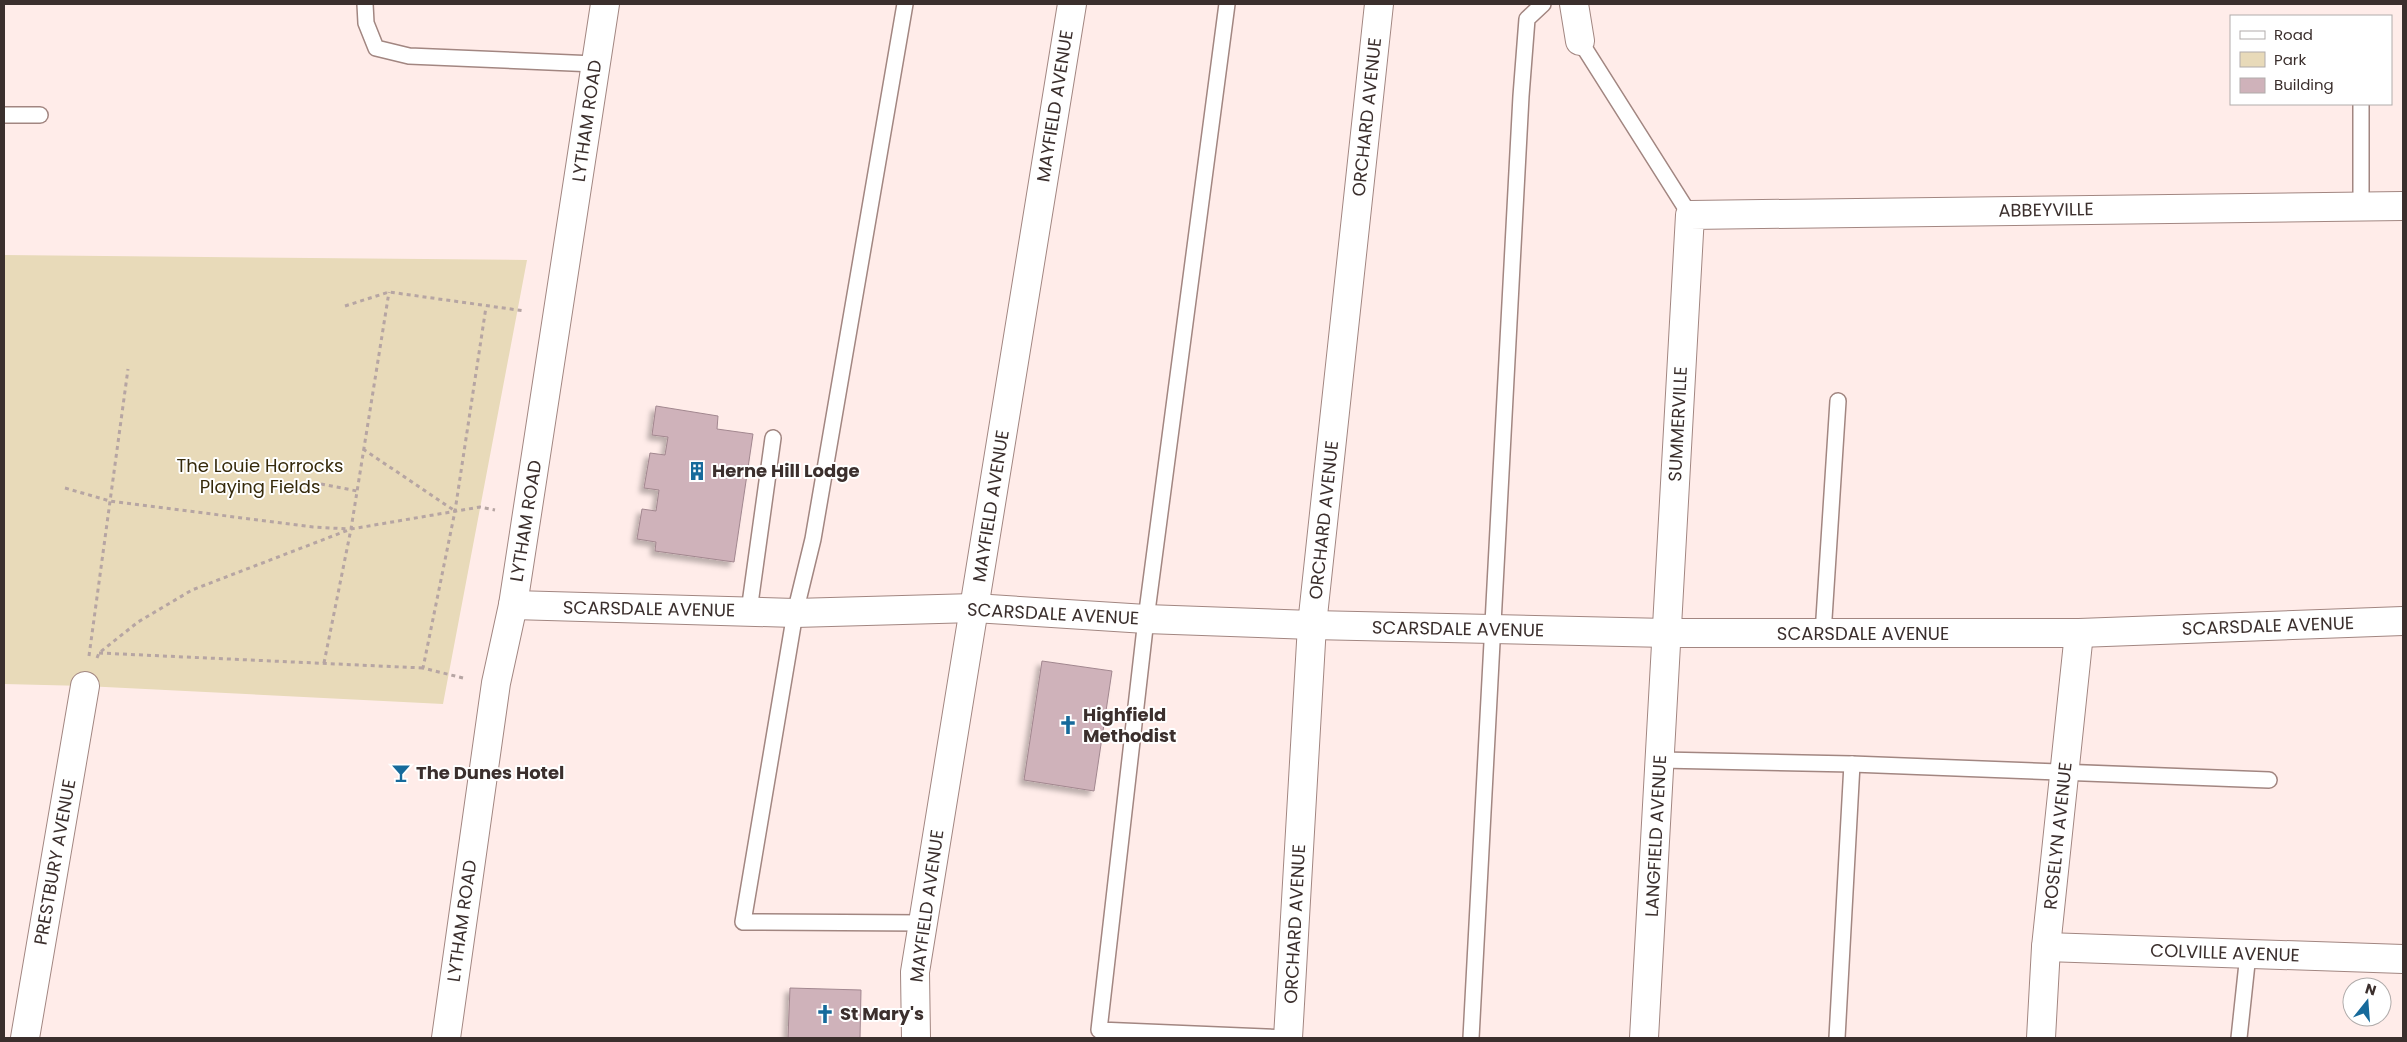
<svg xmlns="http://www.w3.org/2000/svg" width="2407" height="1042" font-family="Poppins,sans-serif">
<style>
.green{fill:#e8dab9}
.building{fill:#cfb2ba;stroke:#a2878f;filter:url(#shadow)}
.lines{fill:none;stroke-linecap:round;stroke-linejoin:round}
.service-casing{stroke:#a28681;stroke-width:18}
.minor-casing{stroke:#a28681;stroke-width:30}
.secondary-casing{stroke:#a28681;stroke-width:30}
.path{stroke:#b6a5a3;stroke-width:3;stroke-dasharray:4 4;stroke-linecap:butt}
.service{stroke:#fff;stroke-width:15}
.minor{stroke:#fff;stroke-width:28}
.secondary{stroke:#fff;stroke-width:28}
.labels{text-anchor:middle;stroke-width:4;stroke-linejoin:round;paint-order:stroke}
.street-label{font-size:18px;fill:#3b2f2d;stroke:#fff}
.park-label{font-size:18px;fill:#362a0b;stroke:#fff}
.poi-label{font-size:18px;font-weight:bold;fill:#3b2f2d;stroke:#fff;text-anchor:start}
</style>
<defs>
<filter id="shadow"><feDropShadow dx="-4.5" dy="4.5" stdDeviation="2.5" flood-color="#0004"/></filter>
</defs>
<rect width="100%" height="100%" fill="#ffece9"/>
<path class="green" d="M 4,255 L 527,260 L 443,704 L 85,686 L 4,684 Z"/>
<g class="building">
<path d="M 656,406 L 718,416 L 717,429 L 753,434 L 734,562 L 655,551 L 656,542 L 637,539 L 642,509 L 656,511 L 659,490 L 644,488 L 650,453 L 665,455 L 668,437 L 652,435 Z"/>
<path d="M 1042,661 L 1112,671 L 1094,791 L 1024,780 Z"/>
<path d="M 790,988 L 861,990 L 860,1038 L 788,1038 Z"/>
</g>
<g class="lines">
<g class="service-casing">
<g id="service">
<path d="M 365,4 L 366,23 L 376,48 L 409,56 L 595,64"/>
<path d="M 905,4 L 813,539 L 795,613 L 743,922 L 923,923"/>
<path d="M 1227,4 L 1146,619 L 1099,1030 L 1288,1038"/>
<path d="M 1580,41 L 1690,215"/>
<path d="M 2361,104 L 2361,206"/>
<path d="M 4,115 L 40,115"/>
<path d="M 749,611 L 773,438"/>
<path d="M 1823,634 L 1838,401"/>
<path d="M 1661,760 L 1852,764 L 2269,780"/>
<path d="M 1471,1038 L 1521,96 L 1527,19 L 1543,4"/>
<path d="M 1837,1038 L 1852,764"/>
<path d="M 2239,1038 L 2248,954"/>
</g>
</g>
<g class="minor-casing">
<g id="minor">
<path d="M 1574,4 L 1580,41"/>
<path d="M 513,605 L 795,613 L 974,608 L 1146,619 L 1312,625 L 1667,633 L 2079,633 L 2403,621"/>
<path d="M 2046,947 L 2403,959"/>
<path d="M 25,1038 L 85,686"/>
<path d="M 916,1038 L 915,972 L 1072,4"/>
<path d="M 1288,1038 L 1312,625 L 1379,4"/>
<path d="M 1644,1038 L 1690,215 L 2403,206"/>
<path d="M 2041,1038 L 2046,947 L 2079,633"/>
</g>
</g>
<g class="secondary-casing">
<path id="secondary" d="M 446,1038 L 496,683 L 513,605 L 605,4"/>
</g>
<g class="path">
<path d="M 345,306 L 389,292 L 525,311"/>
<path d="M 363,449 L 455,511"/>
<path d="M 321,484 L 357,491"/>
<path d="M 65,488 L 110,501 L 313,527 L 349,529"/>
<path d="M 99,653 L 423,668"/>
<path d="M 89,656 L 128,369"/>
<path d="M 97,658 L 99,653 L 138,622 L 192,590 L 351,529 L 480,507 L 495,510"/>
<path d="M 324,663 L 351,529 L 389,292"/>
<path d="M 463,678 L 423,668 L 455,511 L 486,307"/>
</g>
<use href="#service" class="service"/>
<use href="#minor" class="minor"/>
<use href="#secondary" class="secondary"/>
</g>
<defs>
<g id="building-bare" transform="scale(1.5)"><path d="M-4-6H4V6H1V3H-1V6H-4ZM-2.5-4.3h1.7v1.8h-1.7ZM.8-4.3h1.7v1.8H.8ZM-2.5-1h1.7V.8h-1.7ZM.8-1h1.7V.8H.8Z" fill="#166a9b" stroke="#fff" stroke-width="2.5" paint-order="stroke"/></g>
<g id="church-bare" transform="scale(1.5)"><path d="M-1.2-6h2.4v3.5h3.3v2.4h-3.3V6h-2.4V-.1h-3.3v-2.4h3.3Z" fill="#166a9b" stroke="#fff" stroke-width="2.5" paint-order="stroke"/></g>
<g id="bar-bare" transform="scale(1.5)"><path d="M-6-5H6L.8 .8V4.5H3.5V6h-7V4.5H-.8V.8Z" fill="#166a9b" stroke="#fff" stroke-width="2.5" paint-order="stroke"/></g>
</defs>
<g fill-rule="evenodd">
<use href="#building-bare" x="697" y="471"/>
<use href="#church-bare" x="1068" y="725"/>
<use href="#bar-bare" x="401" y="773"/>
<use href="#church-bare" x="825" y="1014"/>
</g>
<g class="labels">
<g class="street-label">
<text transform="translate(1055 106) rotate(-81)" y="6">MAYFIELD AVENUE</text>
<text transform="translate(1367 117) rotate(-84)" y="6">ORCHARD AVENUE</text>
<text transform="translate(587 121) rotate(-82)" y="6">LYTHAM ROAD</text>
<text transform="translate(2046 210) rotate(-1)" y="6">ABBEYVILLE</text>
<text transform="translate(1678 424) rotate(-87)" y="6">SUMMERVILLE</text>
<text transform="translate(991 506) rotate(-81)" y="6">MAYFIELD AVENUE</text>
<text transform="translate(1324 520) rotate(-84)" y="6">ORCHARD AVENUE</text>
<text transform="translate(526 521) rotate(-81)" y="6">LYTHAM ROAD</text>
<text transform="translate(649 609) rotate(1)" y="6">SCARSDALE AVENUE</text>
<text transform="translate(1053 614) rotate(3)" y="6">SCARSDALE AVENUE</text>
<text transform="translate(2268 626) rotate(-2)" y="6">SCARSDALE AVENUE</text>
<text transform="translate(1458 629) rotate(1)" y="6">SCARSDALE AVENUE</text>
<text x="1863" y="640">SCARSDALE AVENUE</text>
<text transform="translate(1656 836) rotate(-87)" y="6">LANGFIELD AVENUE</text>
<text transform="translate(2058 836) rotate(-84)" y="6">ROSELYN AVENUE</text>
<text transform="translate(55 862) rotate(-80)" y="6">PRESTBURY AVENUE</text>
<text transform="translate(927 906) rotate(-82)" y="6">MAYFIELD AVENUE</text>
<text transform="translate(462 921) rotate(-82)" y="6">LYTHAM ROAD</text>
<text transform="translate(1295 924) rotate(-87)" y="6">ORCHARD AVENUE</text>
<text transform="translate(2225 953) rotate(2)" y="6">COLVILLE AVENUE</text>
</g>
<g class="park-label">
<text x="260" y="472">The Louie Horrocks<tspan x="260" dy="21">Playing Fields</tspan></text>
</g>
<g class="poi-label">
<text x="712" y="477">Herne Hill Lodge</text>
<text x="1083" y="721">Highfield<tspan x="1083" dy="21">Methodist</tspan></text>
<text x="416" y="779">The Dunes Hotel</text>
<text x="840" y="1020">St Mary's</text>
</g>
</g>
<rect width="2407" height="1042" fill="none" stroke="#3b2f2d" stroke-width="10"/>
<rect x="2230" y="15" width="162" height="90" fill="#ffffff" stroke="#b1acab"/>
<rect x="2240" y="31" width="25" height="8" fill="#ffffff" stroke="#b1acab"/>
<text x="2274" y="40" font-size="15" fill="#3b2f2d">Road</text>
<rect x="2240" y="52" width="25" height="15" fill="#e8dab9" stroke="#b1acab"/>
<text x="2274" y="65" font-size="15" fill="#3b2f2d">Park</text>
<rect x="2240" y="78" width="25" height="15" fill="#cfb2ba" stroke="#b1acab"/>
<text x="2274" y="90" font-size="15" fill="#3b2f2d">Building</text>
<g transform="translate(2367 1002) rotate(17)"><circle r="24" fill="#ffffff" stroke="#b1acab"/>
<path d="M0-4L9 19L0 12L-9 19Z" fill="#166a9b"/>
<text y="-8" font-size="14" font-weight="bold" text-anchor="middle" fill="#3b2f2d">N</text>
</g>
</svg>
